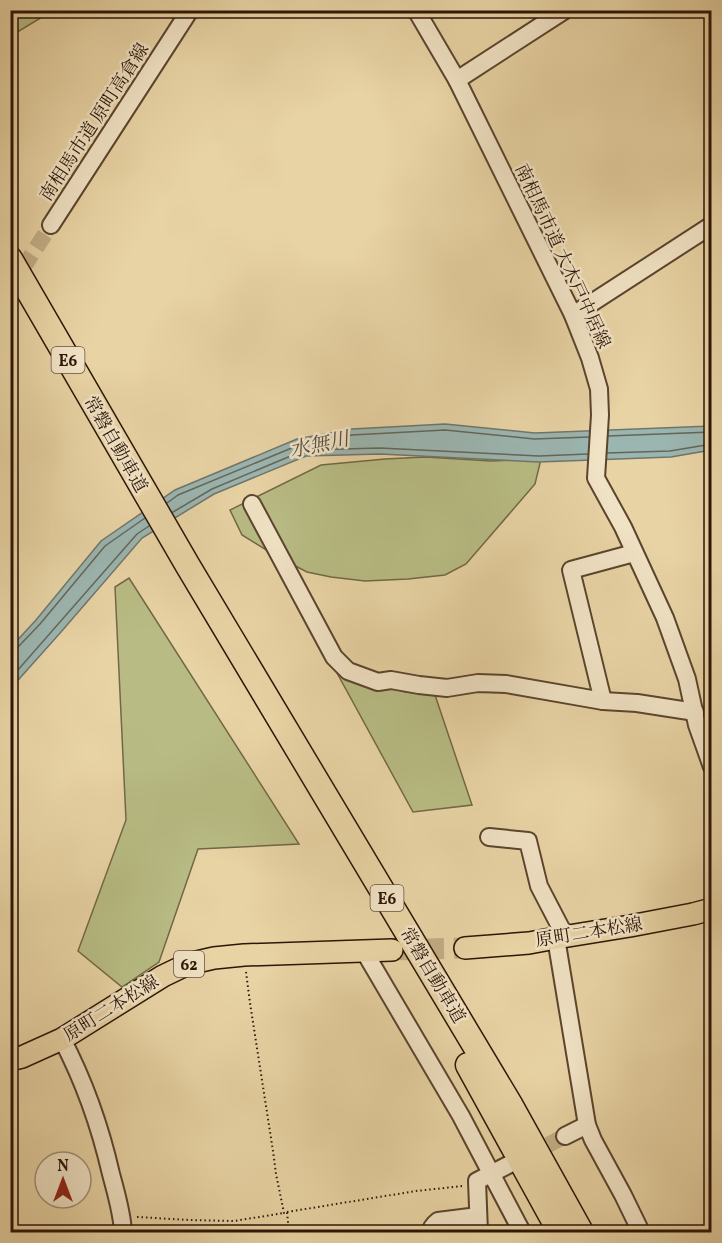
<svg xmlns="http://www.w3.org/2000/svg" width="722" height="1243" font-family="Vollkorn,'Noto Serif JP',serif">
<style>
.green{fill:#b8bc84;stroke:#726846;stroke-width:1.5}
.water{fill:#9bb6b1;stroke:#6f766d;stroke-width:1.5}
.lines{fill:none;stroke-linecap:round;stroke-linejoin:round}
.shore{stroke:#64665c;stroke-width:1.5}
.minor-tunnel{stroke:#c2ad85;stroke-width:16;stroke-dasharray:16 8;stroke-linecap:butt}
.major-tunnel{stroke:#c2ad85;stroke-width:21;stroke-dasharray:21 10;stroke-linecap:butt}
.minor-casing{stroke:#5b442e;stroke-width:20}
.major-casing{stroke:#2c1507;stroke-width:24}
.highway-casing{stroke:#2c1507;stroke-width:27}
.path{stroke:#2c1507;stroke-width:2;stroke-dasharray:1.5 3;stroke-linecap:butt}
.minor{stroke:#f0e2c4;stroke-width:16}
.major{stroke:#e8d3a4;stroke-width:21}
.highway{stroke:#e8d3a4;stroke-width:24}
.labels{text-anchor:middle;stroke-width:5;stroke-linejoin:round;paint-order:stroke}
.shield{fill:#f0e2c4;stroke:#675240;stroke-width:1.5}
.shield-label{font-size:16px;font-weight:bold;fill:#2c1507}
.street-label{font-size:18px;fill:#2c1507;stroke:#f0e2c4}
.water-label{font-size:20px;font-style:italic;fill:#534d42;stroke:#f0e2c4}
</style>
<rect width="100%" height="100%" fill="#e8d3a4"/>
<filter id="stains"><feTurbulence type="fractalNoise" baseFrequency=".00333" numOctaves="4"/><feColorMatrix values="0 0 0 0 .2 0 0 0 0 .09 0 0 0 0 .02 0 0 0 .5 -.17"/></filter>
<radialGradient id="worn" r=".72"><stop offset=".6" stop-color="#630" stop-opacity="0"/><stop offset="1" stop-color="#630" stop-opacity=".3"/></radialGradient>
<g class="green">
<path d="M 11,10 L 52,10 L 52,11 L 11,36 Z"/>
<path d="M 425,457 L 491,461 L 541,459 L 535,484 L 466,564 L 445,575 L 408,579 L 365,581 L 331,577 L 307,572 L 276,556 L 242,535 L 230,510 L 321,465 L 385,459 Z"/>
<path d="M 129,578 L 299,844 L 198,849 L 159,962 L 122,987 L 78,951 L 126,820 L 115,587 Z"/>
<path d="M 337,673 L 406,692 L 435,695 L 472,805 L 413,812 Z"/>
</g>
<path class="water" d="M 445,424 L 535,433 L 711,426 L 711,450 L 671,457 L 539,462 L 380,454 L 306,456 L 214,494 L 142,538 L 61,632 L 11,688 L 11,647 L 36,620 L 101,541 L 175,490 L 297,439 L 352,429 Z"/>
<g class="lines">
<g class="shore">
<path d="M 608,436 L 712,432"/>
<path d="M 607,453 L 670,451 L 712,444"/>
<path d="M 167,503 L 178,495 L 299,445 L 352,435 L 445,430 L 534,439 L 589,437"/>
<path d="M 173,512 L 212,489 L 305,450 L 380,448 L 539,456 L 588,454"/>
<path d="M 10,650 L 17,648 L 40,624 L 105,546 L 145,518"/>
<path d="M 10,679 L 137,534 L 149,526"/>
</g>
<g class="minor-tunnel">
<path d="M 10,288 L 51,225"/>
<path d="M 527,1156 L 565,1136"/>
</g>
<path class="major-tunnel" d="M 392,950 L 465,948"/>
<g class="minor-casing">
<g id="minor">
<path d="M 416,10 L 457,80 L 573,315 L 590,358 L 599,389 L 600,415 L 596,478 L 623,527 L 665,618 L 687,679 L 697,725 L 712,767"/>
<path d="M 457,80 L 565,10"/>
<path d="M 51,225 L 190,10"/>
<path d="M 573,315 L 712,225"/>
<path d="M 252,504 L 334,657 L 348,671 L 378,682 L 391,680 L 419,685 L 447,688 L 478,683 L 506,684 L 603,701 L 637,703 L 695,712"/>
<path d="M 603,701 L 571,570 L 634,553"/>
<path d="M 489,837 L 528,841 L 539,886 L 565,936"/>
<path d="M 556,938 L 587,1125 L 593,1140 L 623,1195 L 641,1232"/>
<path d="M 364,951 L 461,1116 L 522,1232"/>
<path d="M 62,1039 C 85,1083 100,1126 111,1174 C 116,1193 122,1212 123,1232"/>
<path d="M 565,1136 L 587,1125"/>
<path d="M 431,1232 C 431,1227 434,1224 438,1221 L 478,1216"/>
<path d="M 479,1232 L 477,1181 L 510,1164"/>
</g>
</g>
<g class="major-casing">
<g id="major">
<path d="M 465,948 L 529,943 L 556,938 L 630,926 L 693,914 L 712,909"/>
<path d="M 10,1060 L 22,1057 L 62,1039 L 163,976 L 188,964 L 214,958 L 244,955 L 392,950"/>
</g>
</g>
<g class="highway-casing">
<g id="highway">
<path d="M 10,259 L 188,566 L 511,1106 L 581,1232"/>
<path d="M 468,1065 L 560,1232"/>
</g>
</g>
<g class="path">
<path d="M 246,972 L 250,1003 L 273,1151 L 276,1174 L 284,1213 L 287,1212 L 289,1232"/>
<path d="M 10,1028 L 16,1040"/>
<path d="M 287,1212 L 416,1191 L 463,1186"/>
<path d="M 137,1217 L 189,1220 L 234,1221 L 284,1213"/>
</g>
<use href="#minor" class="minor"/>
<use href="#major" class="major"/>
<use href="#highway" class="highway"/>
</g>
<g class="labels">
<g class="shield">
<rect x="51.5" y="347" width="33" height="26" rx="4.5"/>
<rect x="370.5" y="885" width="33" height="26" rx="4.5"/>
<rect x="174" y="951" width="30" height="26" rx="4.5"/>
</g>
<g class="shield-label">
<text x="68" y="366">E6</text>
<text x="387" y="904">E6</text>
<text x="189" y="970">62</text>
</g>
<g class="street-label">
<text transform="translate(94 122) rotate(-57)" y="6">南相馬市道 原町高倉線</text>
<text transform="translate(563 256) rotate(65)" y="6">南相馬市道 大木戸中居線</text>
<text transform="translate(116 444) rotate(60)" y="6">常磐自動車道</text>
<text transform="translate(589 932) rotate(-9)" y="6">原町二本松線</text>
<text transform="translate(433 975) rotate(59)" y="6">常磐自動車道</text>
<text transform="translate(111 1008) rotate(-32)" y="6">原町二本松線</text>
</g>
<g class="water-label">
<text transform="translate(319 444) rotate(-12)" y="7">水無川</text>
</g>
</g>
<rect width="722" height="1243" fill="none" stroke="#e8d3a4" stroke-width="36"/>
<rect x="12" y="12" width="698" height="1219" fill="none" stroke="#2c1507" stroke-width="3"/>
<rect x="18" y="18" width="686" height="1207" fill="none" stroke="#2c1507" stroke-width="1.5"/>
<g transform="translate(63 1180)"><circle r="28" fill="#f0e2c4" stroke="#a29078" stroke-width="1.5"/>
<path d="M0-4.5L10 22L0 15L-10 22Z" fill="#8f2418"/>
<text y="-9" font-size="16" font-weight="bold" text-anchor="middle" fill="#2c1507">N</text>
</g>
<rect width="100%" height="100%" filter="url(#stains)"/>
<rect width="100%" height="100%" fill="url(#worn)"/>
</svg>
